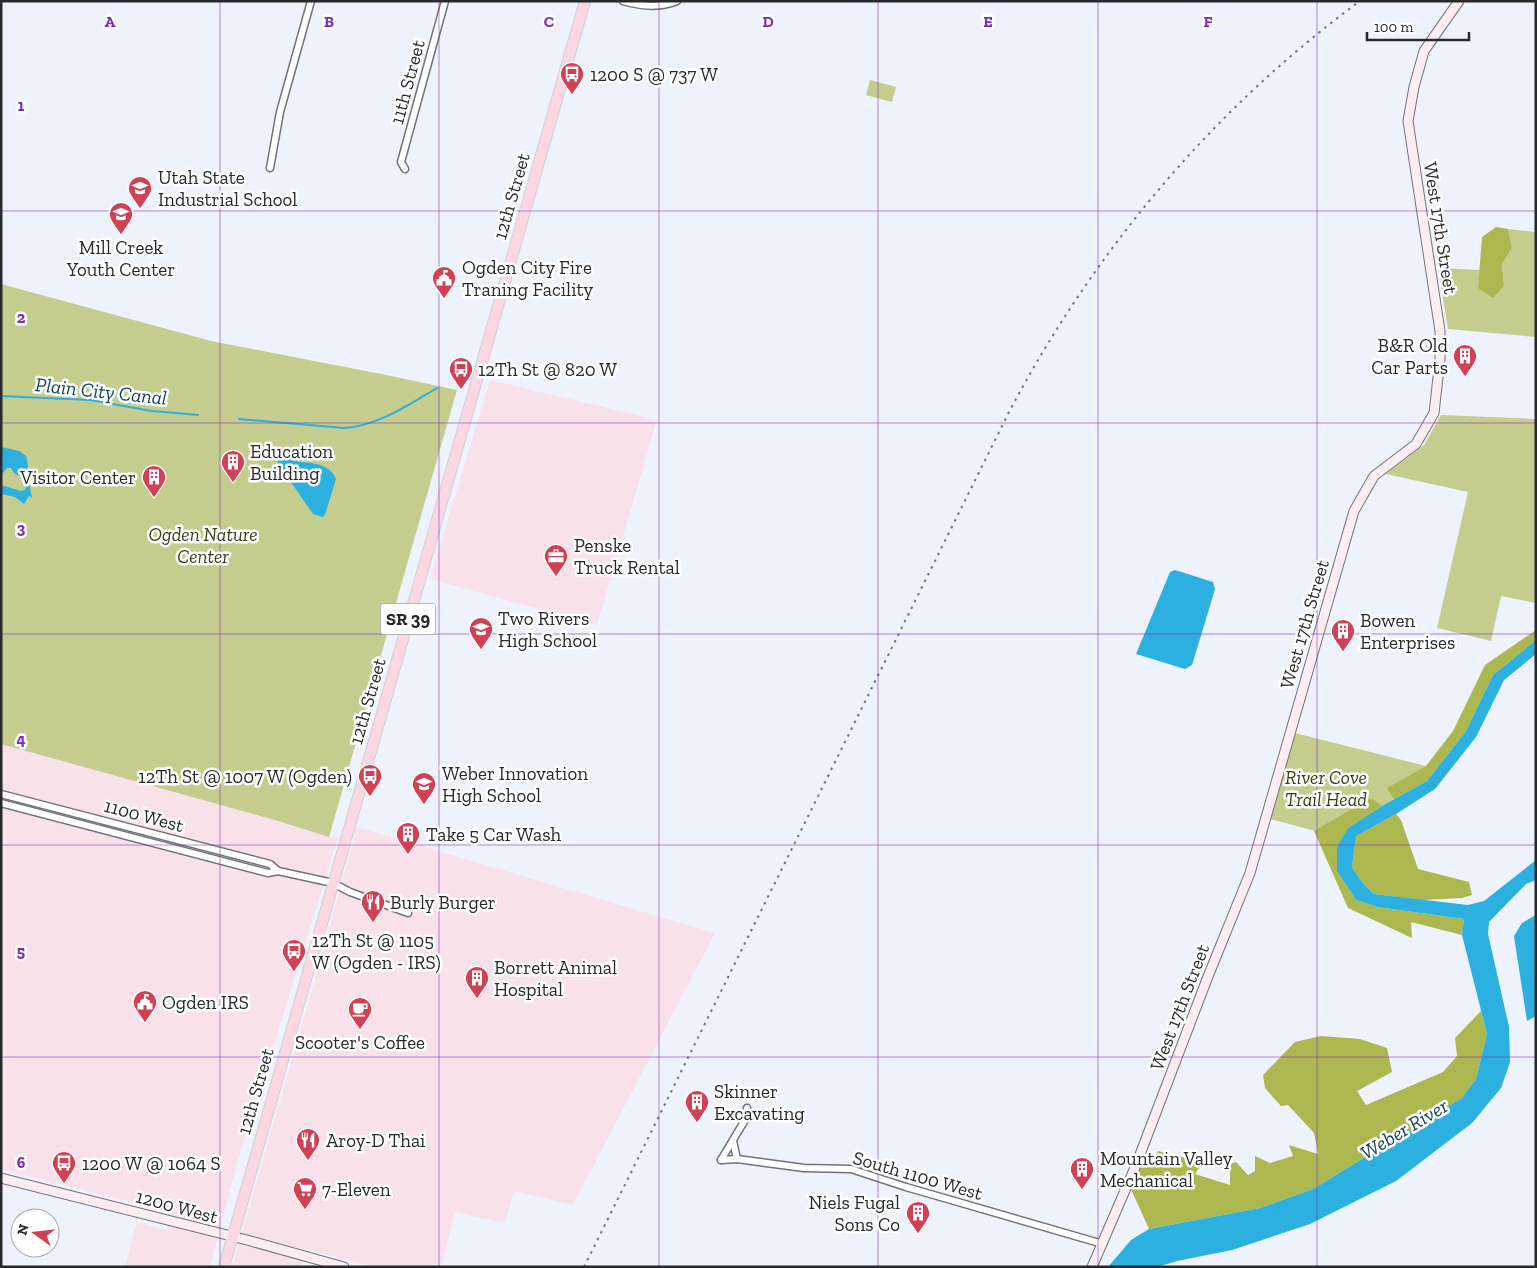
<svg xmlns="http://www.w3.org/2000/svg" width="1537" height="1268" font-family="'Zilla Slab',serif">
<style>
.commercial{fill:#f9e1ea}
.green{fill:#c4cc8e}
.forest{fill:#adb750}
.water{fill:#2bb0df}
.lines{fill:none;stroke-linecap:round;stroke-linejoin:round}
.stream{stroke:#2bb0df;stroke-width:2}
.street-casing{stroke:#6f737c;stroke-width:9}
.secondary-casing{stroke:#6f737c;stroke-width:11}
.primary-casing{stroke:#cfd0d1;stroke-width:12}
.street{stroke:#fff;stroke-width:6}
.secondary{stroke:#fdecf0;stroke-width:9}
.primary{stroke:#fbd8e1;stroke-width:10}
.rail{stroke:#73757b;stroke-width:2;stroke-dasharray:2.5 5;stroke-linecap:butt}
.grid{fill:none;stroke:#7b2cbf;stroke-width:1;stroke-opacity:0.55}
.labels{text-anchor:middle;stroke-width:5;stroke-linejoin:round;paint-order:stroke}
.shield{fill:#fff;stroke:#68696b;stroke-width:1}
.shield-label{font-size:18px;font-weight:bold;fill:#27292c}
.poi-label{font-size:19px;fill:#27292c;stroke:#fff;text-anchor:start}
.street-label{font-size:19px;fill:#27292c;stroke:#fff}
.park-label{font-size:19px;font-style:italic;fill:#3a3e13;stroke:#fff}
.water-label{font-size:20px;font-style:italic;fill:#104559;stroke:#fff}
.grid-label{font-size:16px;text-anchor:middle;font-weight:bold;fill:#7b2cbf;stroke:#fff;stroke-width:5;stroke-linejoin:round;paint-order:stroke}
</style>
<rect width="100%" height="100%" fill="#eef2fd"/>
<g class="commercial">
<path d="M 490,380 L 657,420 L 597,625 L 430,579 Z"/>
<path d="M 1,744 L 275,820 L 329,837 L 338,838 L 238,1160 L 210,1267 L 125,1267 L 137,1222 L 169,1231 L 174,1213 L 1,1169 Z"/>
<path d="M 357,827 L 715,933 L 573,1205 L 514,1191 L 505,1223 L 455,1212 L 441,1267 L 374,1267 L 306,1249 L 301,1267 L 232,1267 L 315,979 Z"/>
</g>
<g class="green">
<path d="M 870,80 L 896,87 L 892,102 L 866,95 Z"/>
<path d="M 1508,229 L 1536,232 L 1536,337 L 1448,329 L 1438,268 L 1480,270 L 1478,288 L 1504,286 L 1502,264 L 1512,248 Z"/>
<path d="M 1,284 L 211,341 L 386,375 L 457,390 L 329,837 L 275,820 L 1,744 Z"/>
<path d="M 1441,415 L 1536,419 L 1536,603 L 1501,596 L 1491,641 L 1437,628 L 1468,492 L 1386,474 L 1424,445 Z"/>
<path d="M 1295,733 L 1426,766 L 1427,781 L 1382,806 L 1348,828 L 1342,838 L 1270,819 Z"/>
</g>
<g class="forest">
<path d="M 1496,227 L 1508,229 L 1512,248 L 1502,264 L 1504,286 L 1493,298 L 1478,288 L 1482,237 Z"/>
<path d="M 1536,630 L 1536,640 L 1493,675 L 1466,731 L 1427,781 L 1394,799 L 1387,788 L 1426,766 L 1453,731 L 1485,665 Z"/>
<path d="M 1371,798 L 1382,806 L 1348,828 L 1337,871 L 1356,900 L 1377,907 L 1464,919 L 1462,935 L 1411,922 L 1412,938 L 1348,908 L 1314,831 Z"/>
<path d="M 1396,814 L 1401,820 L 1418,869 L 1469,882 L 1472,895 L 1462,898 L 1423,900 L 1374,894 L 1362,882 L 1352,867 L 1356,836 Z"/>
<path d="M 1481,1011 L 1487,1034 L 1476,1079 L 1462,1098 L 1313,1189 L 1260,1208 L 1149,1229 L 1130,1187 L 1142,1160 L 1153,1164 L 1158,1151 L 1203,1162 L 1195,1174 L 1230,1185 L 1230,1164 L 1236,1162 L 1248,1175 L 1255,1171 L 1255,1156 L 1270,1163 L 1293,1156 L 1289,1145 L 1318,1154 L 1314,1133 L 1288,1105 L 1281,1106 L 1265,1088 L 1263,1075 L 1295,1042 L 1321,1036 L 1360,1039 L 1387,1048 L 1392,1072 L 1357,1091 L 1366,1105 L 1443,1072 L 1457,1056 L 1455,1038 Z"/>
</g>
<g class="water">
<path d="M 1,447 L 19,451 L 26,456 L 28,465 L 27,472 L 32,498 L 29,496 L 24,504 L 15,497 L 1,494 L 1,485 L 21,491 L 25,490 L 26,487 L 24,475 L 19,476 L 14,473 L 11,468 L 7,468 L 1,475 Z"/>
<path d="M 284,456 C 288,458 292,460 296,461 C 311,464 329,462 336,479 L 325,515 L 322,517 L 313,514 L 293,485 L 281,472 L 277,464 L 279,458 Z"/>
<path d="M 1175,570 L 1213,582 L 1215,589 L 1192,665 L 1185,669 L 1136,654 L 1170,572 Z"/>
<path d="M 1536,640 L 1536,654 L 1504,680 L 1476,737 L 1435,789 L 1396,814 L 1356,836 L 1352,867 L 1362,882 L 1374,894 L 1468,905 L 1484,901 L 1536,860 L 1536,880 L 1526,884 L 1489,922 L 1488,934 L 1509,1027 L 1510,1062 L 1501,1088 L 1472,1123 L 1396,1181 L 1310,1224 L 1232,1250 L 1177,1261 L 1157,1267 L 1108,1267 L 1131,1240 L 1149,1229 L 1260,1208 L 1313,1189 L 1462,1098 L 1476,1079 L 1487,1034 L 1462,935 L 1464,919 L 1377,907 L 1356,900 L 1337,871 L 1337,847 L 1348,828 L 1382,806 L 1427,781 L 1466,731 L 1493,675 Z"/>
<path d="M 1534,916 L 1536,916 L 1536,1016 L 1527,1021 L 1514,936 L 1522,923 Z"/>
</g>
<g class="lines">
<g class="stream">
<path d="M 1,396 L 90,400 L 152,411 L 198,415"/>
<path d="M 239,419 L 344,428 C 378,426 408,405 437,388"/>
</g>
<g class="street-casing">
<g id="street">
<path d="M 623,1 C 640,6 660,8 677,1"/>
<path d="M 270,168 L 280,112 L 311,1"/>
<path d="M 405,169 L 401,162 L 445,1"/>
<path d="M 1,794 L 270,864 L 278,871 L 333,883 L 350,892 L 408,913"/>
<path d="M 1,803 L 268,873 L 278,871"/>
<path d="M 733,1141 L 737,1159"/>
<path d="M 721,1160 L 737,1159 L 804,1168 L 851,1169 L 906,1187 L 1103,1244"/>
<path d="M 721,1160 L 745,1120 L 747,1108"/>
</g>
</g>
<g class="secondary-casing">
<g id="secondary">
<path d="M 1,1178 L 247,1240 L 344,1267"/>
<path d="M 1092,1267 L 1136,1165 L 1207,979 L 1250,873 L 1354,511 L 1374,476 L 1416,444 L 1434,413 L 1440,359 L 1440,331 L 1408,121 L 1414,87 L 1424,51 L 1459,1"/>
</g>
</g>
<g class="primary-casing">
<path id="primary" d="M 224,1267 L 585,1"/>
</g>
<use href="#street" class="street"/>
<use href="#secondary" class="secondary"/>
<use href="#primary" class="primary"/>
<path class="rail" d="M 584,1267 L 1009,412 C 1094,251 1213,109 1360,1"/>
</g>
<path class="grid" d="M 220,1 L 220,1267M 439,1 L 439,1267M 659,1 L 659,1267M 878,1 L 878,1267M 1098,1 L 1098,1267M 1317,1 L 1317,1267M 1,211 L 1536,211M 1,423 L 1536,423M 1,634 L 1536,634M 1,845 L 1536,845M 1,1057 L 1536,1057"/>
<defs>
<g id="bus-pin" transform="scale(1.25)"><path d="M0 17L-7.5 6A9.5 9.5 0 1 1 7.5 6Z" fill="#d14153" stroke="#fff"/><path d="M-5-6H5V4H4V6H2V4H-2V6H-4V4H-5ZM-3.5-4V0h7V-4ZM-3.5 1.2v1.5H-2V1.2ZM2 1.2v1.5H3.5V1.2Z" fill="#fff"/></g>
<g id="school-pin" transform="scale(1.25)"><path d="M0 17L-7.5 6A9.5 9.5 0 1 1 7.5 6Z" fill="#d14153" stroke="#fff"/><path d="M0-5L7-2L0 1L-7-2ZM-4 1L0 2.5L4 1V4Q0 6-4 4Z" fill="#fff"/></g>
<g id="civic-pin" transform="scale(1.25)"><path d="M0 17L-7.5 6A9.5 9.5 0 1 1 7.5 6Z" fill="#d14153" stroke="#fff"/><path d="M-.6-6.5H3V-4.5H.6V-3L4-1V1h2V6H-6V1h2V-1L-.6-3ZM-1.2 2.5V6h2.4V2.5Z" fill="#fff"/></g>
<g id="building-pin" transform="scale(1.25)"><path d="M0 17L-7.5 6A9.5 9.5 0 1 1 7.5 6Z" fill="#d14153" stroke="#fff"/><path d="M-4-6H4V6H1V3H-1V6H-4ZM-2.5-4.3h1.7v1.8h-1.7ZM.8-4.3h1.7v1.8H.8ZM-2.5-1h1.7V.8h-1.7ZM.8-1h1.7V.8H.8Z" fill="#fff"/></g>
<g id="office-pin" transform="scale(1.25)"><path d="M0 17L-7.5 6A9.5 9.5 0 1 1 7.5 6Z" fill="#d14153" stroke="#fff"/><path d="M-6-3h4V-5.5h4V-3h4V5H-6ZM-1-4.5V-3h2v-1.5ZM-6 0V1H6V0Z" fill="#fff"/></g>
<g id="restaurant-pin" transform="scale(1.25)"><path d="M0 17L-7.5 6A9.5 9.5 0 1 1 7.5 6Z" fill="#d14153" stroke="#fff"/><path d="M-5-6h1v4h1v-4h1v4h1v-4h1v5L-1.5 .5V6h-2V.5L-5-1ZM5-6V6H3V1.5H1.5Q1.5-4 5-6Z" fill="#fff"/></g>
<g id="cafe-pin" transform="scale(1.25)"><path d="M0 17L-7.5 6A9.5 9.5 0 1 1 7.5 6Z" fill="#d14153" stroke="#fff"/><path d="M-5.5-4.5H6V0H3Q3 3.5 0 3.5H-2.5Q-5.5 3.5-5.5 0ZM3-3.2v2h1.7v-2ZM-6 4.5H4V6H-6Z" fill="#fff"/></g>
<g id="supermarket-pin" transform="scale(1.25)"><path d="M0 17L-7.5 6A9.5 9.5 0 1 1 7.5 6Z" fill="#d14153" stroke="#fff"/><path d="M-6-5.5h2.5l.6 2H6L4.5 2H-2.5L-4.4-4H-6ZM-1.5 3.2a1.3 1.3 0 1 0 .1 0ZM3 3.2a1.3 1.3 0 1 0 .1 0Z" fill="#fff"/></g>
</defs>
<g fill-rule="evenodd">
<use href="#bus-pin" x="572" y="74"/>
<use href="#school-pin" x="140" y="188"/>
<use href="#school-pin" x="121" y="214"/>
<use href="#civic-pin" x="444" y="278"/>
<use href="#building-pin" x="1465" y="356"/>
<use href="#bus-pin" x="461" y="369"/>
<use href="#building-pin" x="233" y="462"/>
<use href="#building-pin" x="154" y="477"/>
<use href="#office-pin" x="556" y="556"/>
<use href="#school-pin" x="481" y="629"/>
<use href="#building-pin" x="1343" y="631"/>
<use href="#bus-pin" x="370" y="776"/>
<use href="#school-pin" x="424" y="784"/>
<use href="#building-pin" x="408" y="834"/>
<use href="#restaurant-pin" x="373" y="902"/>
<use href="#bus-pin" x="294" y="951"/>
<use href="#building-pin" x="477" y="978"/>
<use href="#civic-pin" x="145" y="1002"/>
<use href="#cafe-pin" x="360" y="1009"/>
<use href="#building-pin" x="697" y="1102"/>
<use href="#restaurant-pin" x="308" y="1140"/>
<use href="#bus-pin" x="64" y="1163"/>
<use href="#building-pin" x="1082" y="1169"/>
<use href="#supermarket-pin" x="305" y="1189"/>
<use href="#building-pin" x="918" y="1213"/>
</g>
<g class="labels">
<rect class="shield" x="380.5" y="603.5" width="55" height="31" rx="4"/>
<g class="shield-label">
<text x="408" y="625">SR 39</text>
</g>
<g class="poi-label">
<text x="590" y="81">1200 S @ 737 W</text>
<text x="158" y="184">Utah State<tspan x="158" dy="22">Industrial School</tspan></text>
<text x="121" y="254" text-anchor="middle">Mill Creek<tspan x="121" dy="22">Youth Center</tspan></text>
<text x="462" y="274">Ogden City Fire<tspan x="462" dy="22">Traning Facility</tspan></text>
<text x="1448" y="352" text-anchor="end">B&amp;R Old<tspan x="1448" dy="22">Car Parts</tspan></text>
<text x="478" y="376">12Th St @ 820 W</text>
<text x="250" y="458">Education<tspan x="250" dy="22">Building</tspan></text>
<text x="136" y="484" text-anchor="end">Visitor Center</text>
<text x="574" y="552">Penske<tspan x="574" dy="22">Truck Rental</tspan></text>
<text x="498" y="625">Two Rivers<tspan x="498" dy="22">High School</tspan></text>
<text x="1360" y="627">Bowen<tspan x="1360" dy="22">Enterprises</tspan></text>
<text x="442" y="780">Weber Innovation<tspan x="442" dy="22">High School</tspan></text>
<text x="352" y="783" text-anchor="end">12Th St @ 1007 W (Ogden)</text>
<text x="426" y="841">Take 5 Car Wash</text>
<text x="390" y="909">Burly Burger</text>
<text x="312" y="947">12Th St @ 1105<tspan x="312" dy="22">W (Ogden - IRS)</tspan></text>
<text x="494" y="974">Borrett Animal<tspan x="494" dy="22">Hospital</tspan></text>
<text x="162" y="1009">Ogden IRS</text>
<text x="360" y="1049" text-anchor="middle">Scooter's Coffee</text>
<text x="714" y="1098">Skinner<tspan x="714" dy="22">Excavating</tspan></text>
<text x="326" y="1147">Aroy-D Thai</text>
<text x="1100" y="1165">Mountain Valley<tspan x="1100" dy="22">Mechanical</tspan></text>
<text x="82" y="1170">1200 W @ 1064 S</text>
<text x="322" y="1196">7-Eleven</text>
<text x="900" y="1209" text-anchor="end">Niels Fugal<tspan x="900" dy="22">Sons Co</tspan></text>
</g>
<g class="street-label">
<text transform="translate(407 82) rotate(-75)" y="7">11th Street</text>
<text transform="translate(511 196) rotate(-74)" y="7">12th Street</text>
<text transform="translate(1441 228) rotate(81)" y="7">West 17th Street</text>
<text transform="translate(1304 624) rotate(-74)" y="7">West 17th Street</text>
<text transform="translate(367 701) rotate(-74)" y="7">12th Street</text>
<text transform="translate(144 815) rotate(15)" y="7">1100 West</text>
<text transform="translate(1179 1007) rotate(-69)" y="7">West 17th Street</text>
<text transform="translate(255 1091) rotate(-74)" y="7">12th Street</text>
<text transform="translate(918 1175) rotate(16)" y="7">South 1100 West</text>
<text transform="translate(177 1206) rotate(15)" y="7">1200 West</text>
</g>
<g class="park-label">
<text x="203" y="541">Ogden Nature<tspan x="203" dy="22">Center</tspan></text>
<text x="1326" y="784">River Cove<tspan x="1326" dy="22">Trail Head</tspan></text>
</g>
<g class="water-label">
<text transform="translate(101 391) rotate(6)" y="7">Plain City Canal</text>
<text transform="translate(1404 1129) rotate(-31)" y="7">Weber River</text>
</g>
</g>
<g class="grid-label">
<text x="110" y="27">A</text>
<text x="329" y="27">B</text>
<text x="549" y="27">C</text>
<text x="768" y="27">D</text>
<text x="988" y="27">E</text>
<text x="1208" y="27">F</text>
<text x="21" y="111">1</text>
<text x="21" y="323">2</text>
<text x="21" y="534">3</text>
<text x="21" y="745">4</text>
<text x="21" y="957">5</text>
<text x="21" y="1168">6</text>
</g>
<rect width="1537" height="1268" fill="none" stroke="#27292c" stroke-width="5"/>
<g transform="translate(35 1233) rotate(285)"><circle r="24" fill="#ffffff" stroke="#a9a9ab"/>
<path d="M0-4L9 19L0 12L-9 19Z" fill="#d14153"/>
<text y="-8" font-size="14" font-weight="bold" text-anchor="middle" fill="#27292c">N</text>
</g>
<path d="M1367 32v8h102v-8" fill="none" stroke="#27292c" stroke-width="2.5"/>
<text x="1374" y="32" font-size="15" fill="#27292c" stroke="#ffffff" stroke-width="4" paint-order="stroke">100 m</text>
</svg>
